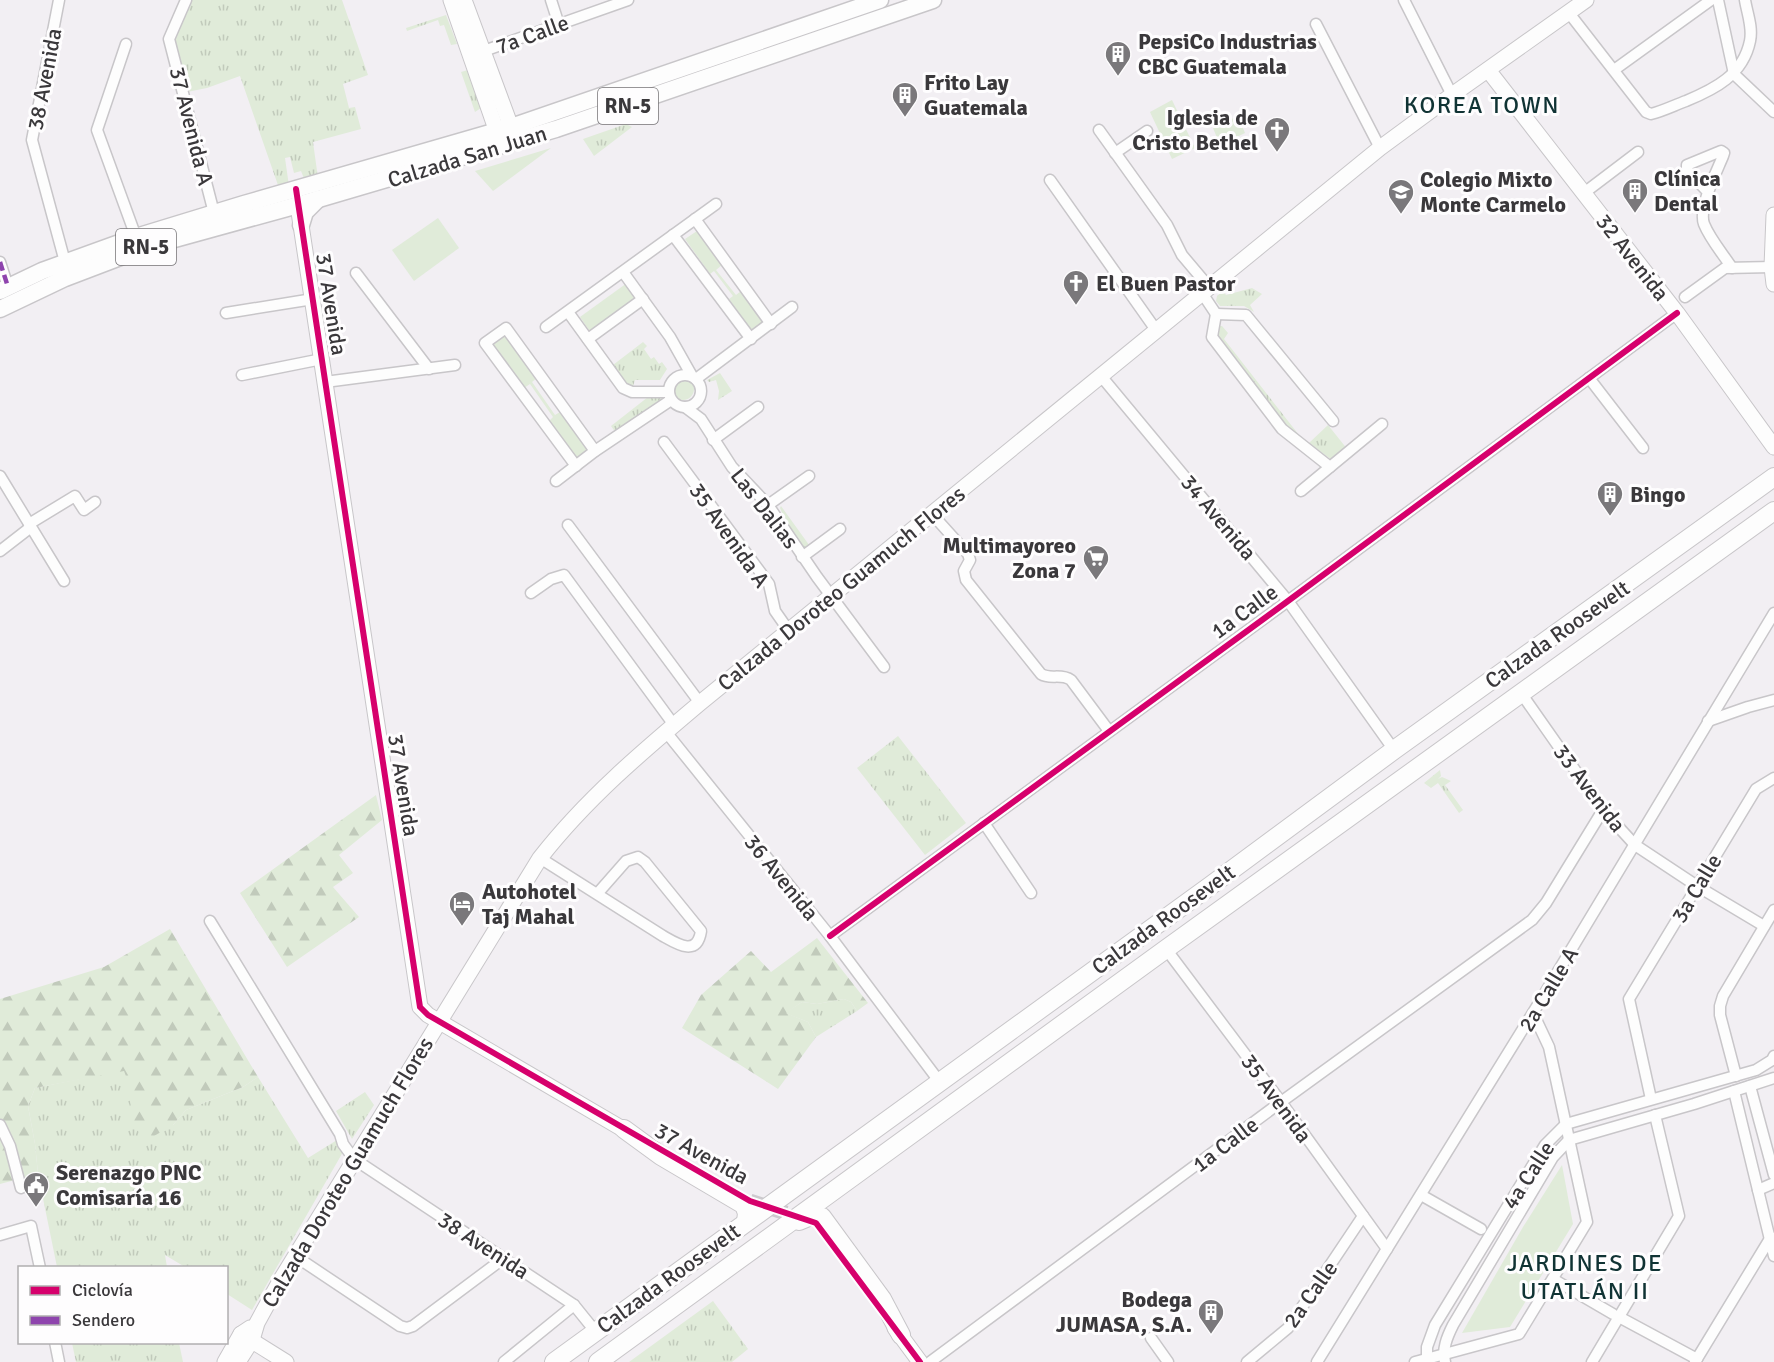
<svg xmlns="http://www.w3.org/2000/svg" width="1774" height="1362" font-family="Signika,sans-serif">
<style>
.grass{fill:url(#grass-tufts)}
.forest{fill:url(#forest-firs)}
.green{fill:#e0ebd9}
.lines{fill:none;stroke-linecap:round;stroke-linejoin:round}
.secondary-tunnel{stroke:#cdcace;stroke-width:15;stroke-dasharray:15 8;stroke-linecap:butt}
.street-casing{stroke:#c8c6c9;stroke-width:13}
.secondary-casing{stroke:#c8c6c9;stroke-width:17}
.primary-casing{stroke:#c8c6c9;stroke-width:19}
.highway-casing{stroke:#c8c6c9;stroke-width:20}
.street{stroke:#fdfdfd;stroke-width:10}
.secondary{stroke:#fdfdfd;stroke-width:15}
.primary{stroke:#fdfdfd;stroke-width:16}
.highway{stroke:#fdfdfd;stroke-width:18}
.quiet{stroke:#8e44ad;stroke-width:4.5;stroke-dasharray:9 4.5;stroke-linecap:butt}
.cycleway-casing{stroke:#fefdfe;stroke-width:10}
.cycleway{stroke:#d6006c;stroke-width:6}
.labels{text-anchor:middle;stroke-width:6;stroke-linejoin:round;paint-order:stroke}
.shield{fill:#fefdfe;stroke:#757376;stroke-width:1.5}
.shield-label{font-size:21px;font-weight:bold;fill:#3a383b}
.street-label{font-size:22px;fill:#3a383b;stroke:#fefdfe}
.poi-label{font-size:22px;font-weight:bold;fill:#3a383b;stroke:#fefdfe;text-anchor:start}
.neighbourhood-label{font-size:24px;letter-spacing:1.5px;fill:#103334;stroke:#fefdfe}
</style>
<defs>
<pattern id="grass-tufts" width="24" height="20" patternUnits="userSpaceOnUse" patternTransform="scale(1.5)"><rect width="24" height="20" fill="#e0ebd9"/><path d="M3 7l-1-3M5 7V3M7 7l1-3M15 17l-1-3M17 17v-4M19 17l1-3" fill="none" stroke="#c1cabb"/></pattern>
<pattern id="forest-firs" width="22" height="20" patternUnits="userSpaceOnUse" patternTransform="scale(1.5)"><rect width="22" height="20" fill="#e0ebd9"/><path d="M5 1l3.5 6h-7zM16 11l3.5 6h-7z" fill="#c1cabb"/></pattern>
</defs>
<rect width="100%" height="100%" fill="#f2eff3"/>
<g class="grass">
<path d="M 191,0 L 342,0 L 368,75 L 343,84 L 349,108 L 355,107 L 361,129 L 313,142 L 318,178 L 305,181 L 301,171 L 294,173 L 290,157 L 285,158 L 289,186 L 279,188 L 240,76 L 207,88 L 187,92 L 174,38 Z"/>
<path d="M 446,15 L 457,44 L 451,45 L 444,25 L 440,26 L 438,20 L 407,31 L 406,28 Z"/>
<path d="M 468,70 L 481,108 L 475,112 L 461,72 Z"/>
<path d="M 626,124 L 632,127 L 594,156 L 583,139 Z"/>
<path d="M 1252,288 L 1262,294 L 1250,305 L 1254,312 L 1244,306 L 1220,306 L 1216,301 L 1217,296 L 1223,291 L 1226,295 Z"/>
<path d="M 1217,326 L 1222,326 L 1228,333 L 1224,339 L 1299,435 L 1288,428 L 1218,340 Z"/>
<path d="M 643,342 L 647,346 L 644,349 L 651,359 L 654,357 L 659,364 L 662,362 L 667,369 L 660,380 L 635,380 L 633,386 L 629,386 L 613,365 Z"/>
<path d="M 720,373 L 732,391 L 718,400 L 719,391 L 716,380 L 709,382 L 707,380 Z"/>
<path d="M 663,396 L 663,401 L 616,433 L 611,426 L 648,397 Z"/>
<path d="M 1328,425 L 1348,450 L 1332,460 L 1309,443 Z"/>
<path d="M 781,506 L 812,549 C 795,551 786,521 780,508 Z"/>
<path d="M 898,736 L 966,823 L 925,855 L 857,768 Z"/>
<path d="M 1440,770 L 1441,776 L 1438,779 L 1442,777 L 1451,781 L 1445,785 L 1463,810 L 1459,813 L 1438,783 L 1431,788 L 1424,783 Z"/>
<path d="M 844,999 L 851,1002 L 857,1011 L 816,1037 L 808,1022 L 785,1013 L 802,1002 L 817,1004 Z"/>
<path d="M 124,1070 L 129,1082 L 132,1099 L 173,1125 L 186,1110 L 243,1087 L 258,1077 L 308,1158 L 337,1140 L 343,1152 L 252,1310 L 227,1294 L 226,1268 L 185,1267 L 165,1255 L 167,1267 L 57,1267 L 38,1174 L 35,1144 L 28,1106 L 35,1088 Z"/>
<path d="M 365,1092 L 374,1105 L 352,1139 L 336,1111 Z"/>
<path d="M 713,1301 L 748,1349 L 732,1362 L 629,1362 Z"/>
<path d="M 72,1343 L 179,1343 L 183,1362 L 76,1362 Z"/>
</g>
<g class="forest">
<path d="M 376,795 L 382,820 L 339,855 L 353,873 L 333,887 L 359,917 L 287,967 L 240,893 Z"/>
<path d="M 170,929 L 258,1077 L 243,1087 L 186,1110 L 173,1125 L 154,1136 L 141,1135 C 127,1118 133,1092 124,1071 L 35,1088 L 28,1106 L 35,1144 L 38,1174 L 0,1184 L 0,999 L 104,967 Z"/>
<path d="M 817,938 L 868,1003 L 857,1011 L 851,1002 L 844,999 L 817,1004 L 802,1002 L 786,1013 L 808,1022 L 816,1037 L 778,1089 L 682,1028 L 701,995 L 751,951 L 771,972 Z"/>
</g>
<g class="green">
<path d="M 1172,100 L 1195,148 L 1172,159 L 1150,112 Z"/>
<path d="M 1238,116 L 1245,133 L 1220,145 L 1213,128 Z"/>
<path d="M 551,148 L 493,191 L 475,171 Z"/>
<path d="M 438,218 L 459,248 L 414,281 L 392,250 Z"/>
<path d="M 697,231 L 722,265 L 716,270 L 736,295 L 741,291 L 765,325 L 753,334 L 729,299 L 733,296 L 714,271 L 710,274 L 685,239 Z"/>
<path d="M 627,283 L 639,298 L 591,333 L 580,317 Z"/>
<path d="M 504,335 L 537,378 L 532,382 L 555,415 L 560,412 L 590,452 L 577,461 L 548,422 L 553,417 L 530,384 L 524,388 L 492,344 Z"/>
<circle cx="683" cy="389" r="11"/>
<path d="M 1562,1165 L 1573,1224 L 1510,1327 L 1462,1333 L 1523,1227 Z"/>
</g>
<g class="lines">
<path class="secondary-tunnel" d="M 750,1201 L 807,1220"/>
<g class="street-casing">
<g id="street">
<path d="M 59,0 L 32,140 L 65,262"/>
<path d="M 186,0 L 169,39 L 214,213"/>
<path d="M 551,0 L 559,25"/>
<path d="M 1404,0 L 1452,95"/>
<path d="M 1718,0 L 1734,74 L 1774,112"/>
<path d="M 1569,13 L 1646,112 L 1651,114 C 1663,111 1675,105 1686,101 C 1715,89 1743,75 1750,41 C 1753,27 1747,13 1745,0"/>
<path d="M 1316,24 L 1380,148"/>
<path d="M 126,44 L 97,130 L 136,237"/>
<path d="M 478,53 L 628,0"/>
<path d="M 1614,70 L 1711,0"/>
<path d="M 1099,130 L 1167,225 L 1182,255 L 1209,287"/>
<path d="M 1115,153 L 1147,131"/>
<path d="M 1050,180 L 1156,330"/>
<path d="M 1708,192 L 1687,170 L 1687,165 L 1721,151 L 1724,153 L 1723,156 C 1717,171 1698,208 1704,224 C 1710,239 1723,254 1732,268"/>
<path d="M 1584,193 L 1638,152"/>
<path d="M 695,219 L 771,324"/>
<path d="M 673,235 L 751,339"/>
<path d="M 0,262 L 8,287"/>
<path d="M 623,272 L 670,337 L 692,376"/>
<path d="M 356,273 L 429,369"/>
<path d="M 1202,293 L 1216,314"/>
<path d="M 1685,297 L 1725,268 L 1772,267"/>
<path d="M 568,312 L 623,388 L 632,392 L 668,392"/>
<path d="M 226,313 L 313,299"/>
<path d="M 1216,314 L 1212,337 L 1282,429 L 1330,467"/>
<path d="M 1216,314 L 1246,315 L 1333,421"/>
<path d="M 546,327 L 716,204"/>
<path d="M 588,339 L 643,299"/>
<circle cx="685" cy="391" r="16"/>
<path d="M 242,375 L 322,359"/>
<path d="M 1101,376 L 1288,601 L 1394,750"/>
<path d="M 1589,378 L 1643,448"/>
<path d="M 696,379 L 792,307"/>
<path d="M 325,382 L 455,365"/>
<path d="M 685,407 L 701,419 L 732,467 L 768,505 L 817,577 L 884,667"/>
<path d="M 713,440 L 758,407"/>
<path d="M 664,442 L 769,584 L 775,611 L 789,631"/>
<path d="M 576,466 L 485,343 L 506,328 L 595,451"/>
<path d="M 0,476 L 64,581"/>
<path d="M 556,481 L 595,451 L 671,400"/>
<path d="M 1301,491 L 1382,424"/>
<path d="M 768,505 L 809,476"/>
<path d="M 932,514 L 968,554 L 970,560 L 964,571 L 966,580 L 1041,674 C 1050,680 1061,673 1071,680 L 1109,731"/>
<path d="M 29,524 L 75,496 L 84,510 L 95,502"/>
<path d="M 568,525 L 700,703"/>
<path d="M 0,551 L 31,527"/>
<path d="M 802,557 L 840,529"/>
<path d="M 531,593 L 551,579 L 564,575 L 674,725"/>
<path d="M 1521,693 L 1603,810 L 1635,845 L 1697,886 L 1764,926"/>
<path d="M 1708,721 L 1748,707 L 1774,700"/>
<path d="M 666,732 L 830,936 L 939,1081"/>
<path d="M 984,823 L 1031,893"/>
<path d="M 540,858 L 663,936 C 677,944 697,957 701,931 L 645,862 L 638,857 L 626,861 L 597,894"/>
<path d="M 210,921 L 340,1134 L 343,1144 L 354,1159 L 574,1305 L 595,1331"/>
<path d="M 830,936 L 1288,601 L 1677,313"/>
<path d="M 1166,949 L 1281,1102 L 1387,1249"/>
<path d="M 1736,1076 L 1720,1015 L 1720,1006 L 1723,996 L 1774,910"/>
<path d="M 1750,1086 L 1774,1175"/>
<path d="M 1734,1091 L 1774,1256"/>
<path d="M 1651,1099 L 1629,999 L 1756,789 L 1774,778"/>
<path d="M 0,1125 L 10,1146 L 21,1188"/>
<path d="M 1758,1190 L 1774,1183"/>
<path d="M 1421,1195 L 1481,1229"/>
<path d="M 0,1235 L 31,1226 L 40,1268"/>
<path d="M 295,1256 L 400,1326 L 407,1328 L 413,1326 L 504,1258"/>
<path d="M 1553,1279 L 1613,1314"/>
<path d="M 1619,1317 L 1697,1359"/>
<path d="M 1151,1338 L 1168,1362"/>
<path d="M 55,1342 L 59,1362"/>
<path d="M 504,1362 L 574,1305"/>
<path d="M 930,1362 L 1281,1102 L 1532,920 L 1546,903 L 1603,810"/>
<path d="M 1247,1362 L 1288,1328 L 1363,1216"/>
<path d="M 1317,1362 L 1539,1003 L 1774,613"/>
<path d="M 1415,1362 L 1519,1334 L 1587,1222 L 1549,1047 L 1533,1013"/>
<path d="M 1427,1362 L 1427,1347 L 1435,1325 L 1545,1145 L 1566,1124 L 1756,1070 L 1772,1060 L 1774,1056"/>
<path d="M 1445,1362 C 1442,1349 1447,1337 1453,1325 L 1553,1157 L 1569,1140 L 1694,1104 L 1774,1078"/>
<path d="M 1592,1362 L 1679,1216 L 1655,1115"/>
<path d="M 1695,1362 L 1771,1237"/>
</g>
</g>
<g class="secondary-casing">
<g id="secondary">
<path d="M 451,0 L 497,132"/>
<path d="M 464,0 L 511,127"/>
<path d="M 1488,70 L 1677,313 L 1774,447"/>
<path d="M 299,212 L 420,1007 L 428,1015 L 633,1135"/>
<path d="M 1774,215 L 1772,267 L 1774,284"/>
<path d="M 895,1328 L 920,1362"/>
<path d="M 241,1334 L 286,1362"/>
<path d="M 225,1362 L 241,1334 L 250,1328"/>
<path d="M 238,1362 L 252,1340 L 257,1323 L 280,1281 L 540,858 C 586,799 643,751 700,703 L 1380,148 L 1452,95 L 1586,0"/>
</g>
</g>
<g class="primary-casing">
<g id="primary">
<path d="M 301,225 L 305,212 L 318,199"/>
<path d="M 0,291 L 42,271 L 136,237 L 244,204 L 511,127 L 880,0"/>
<path d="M 0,309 L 65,278 L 149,246 L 298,205 L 556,129 L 933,0"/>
</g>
</g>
<g class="highway-casing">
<g id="highway">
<path d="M 624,1129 L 661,1156 L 744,1205 L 747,1213 L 746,1222"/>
<path d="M 799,1221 L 811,1216 L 822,1217 L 882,1299 L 901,1335"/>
<path d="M 554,1362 L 1210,886 L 1394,750 L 1774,477"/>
<path d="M 598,1362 L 1166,949 L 1774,511"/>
</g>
</g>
<use href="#street" class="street"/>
<use href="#secondary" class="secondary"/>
<use href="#primary" class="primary"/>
<use href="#highway" class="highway"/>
<path class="quiet" d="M 0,262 L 8,287"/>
<g class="cycleway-casing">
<g id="cycleway">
<path d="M 296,189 L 420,1007 L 428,1015 L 750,1201 L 816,1223 L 920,1362"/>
<path d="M 830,936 L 1288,601 L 1677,313"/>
</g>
</g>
<use href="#cycleway" class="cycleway"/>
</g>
<defs>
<g id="building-pin" transform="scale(1.35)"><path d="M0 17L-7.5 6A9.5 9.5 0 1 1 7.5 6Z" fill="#7a787b" stroke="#fefdfe"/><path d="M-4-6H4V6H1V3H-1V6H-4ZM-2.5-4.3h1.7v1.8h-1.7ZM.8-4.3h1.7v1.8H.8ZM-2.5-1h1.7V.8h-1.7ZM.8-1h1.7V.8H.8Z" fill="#fff"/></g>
<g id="church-pin" transform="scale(1.35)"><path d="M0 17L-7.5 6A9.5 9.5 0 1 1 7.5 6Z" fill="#7a787b" stroke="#fefdfe"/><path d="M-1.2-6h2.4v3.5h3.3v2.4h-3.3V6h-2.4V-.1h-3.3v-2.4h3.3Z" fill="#fff"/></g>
<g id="school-pin" transform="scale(1.35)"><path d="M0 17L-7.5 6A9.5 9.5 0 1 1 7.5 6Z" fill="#7a787b" stroke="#fefdfe"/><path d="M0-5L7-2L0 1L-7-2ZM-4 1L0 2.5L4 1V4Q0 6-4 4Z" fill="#fff"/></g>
<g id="supermarket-pin" transform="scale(1.35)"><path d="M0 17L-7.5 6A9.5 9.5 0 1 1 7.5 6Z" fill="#7a787b" stroke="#fefdfe"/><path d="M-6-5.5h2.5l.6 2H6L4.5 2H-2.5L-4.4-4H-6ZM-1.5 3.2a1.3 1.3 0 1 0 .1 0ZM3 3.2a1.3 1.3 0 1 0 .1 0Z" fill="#fff"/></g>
<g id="hotel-pin" transform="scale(1.35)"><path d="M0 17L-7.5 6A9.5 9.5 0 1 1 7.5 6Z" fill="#7a787b" stroke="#fefdfe"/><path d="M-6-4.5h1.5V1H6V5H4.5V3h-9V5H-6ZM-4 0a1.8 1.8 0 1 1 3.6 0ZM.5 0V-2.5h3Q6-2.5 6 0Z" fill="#fff"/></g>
<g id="civic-pin" transform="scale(1.35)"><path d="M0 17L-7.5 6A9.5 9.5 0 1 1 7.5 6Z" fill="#7a787b" stroke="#fefdfe"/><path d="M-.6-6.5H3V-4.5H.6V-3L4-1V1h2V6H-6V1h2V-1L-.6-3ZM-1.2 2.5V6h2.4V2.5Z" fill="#fff"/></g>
</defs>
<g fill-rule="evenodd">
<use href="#building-pin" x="1118" y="54"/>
<use href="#building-pin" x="905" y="95"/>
<use href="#church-pin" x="1277" y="130"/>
<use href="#building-pin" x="1635" y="191"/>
<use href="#school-pin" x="1401" y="192"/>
<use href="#church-pin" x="1076" y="283"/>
<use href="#building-pin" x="1610" y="494"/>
<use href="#supermarket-pin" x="1096" y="558"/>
<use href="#hotel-pin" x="462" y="904"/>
<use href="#civic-pin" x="36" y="1185"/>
<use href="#building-pin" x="1211" y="1312"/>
</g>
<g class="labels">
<g class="shield">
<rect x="598" y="88" width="60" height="36" rx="4.5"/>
<rect x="116" y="229" width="60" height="36" rx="4.5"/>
</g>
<g class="shield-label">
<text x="628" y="113">RN-5</text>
<text x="146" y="254">RN-5</text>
</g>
<g class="street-label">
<text transform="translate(532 34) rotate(-20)" y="8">7a Calle</text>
<text transform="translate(44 79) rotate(-79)" y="8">38 Avenida</text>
<text transform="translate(192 126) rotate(76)" y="8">37 Avenida A</text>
<text transform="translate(467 156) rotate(-17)" y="8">Calzada San Juan</text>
<text transform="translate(1633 257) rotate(52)" y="8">32 Avenida</text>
<text transform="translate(332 304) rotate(81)" y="8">37 Avenida</text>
<text transform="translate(765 508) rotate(52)" y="8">Las Dalias</text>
<text transform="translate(1219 517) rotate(50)" y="8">34 Avenida</text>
<text transform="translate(730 535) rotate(55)" y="8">35 Avenida A</text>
<text transform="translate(841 588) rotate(-39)" y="8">Calzada Doroteo Guamuch Flores</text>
<text transform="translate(1244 611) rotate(-36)" y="8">1a Calle</text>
<text transform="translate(1557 634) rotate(-35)" y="8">Calzada Roosevelt</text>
<text transform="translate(404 785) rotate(81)" y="8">37 Avenida</text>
<text transform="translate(1590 788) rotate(53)" y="8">33 Avenida</text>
<text transform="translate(782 877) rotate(51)" y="8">36 Avenida</text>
<text transform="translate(1696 888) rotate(-59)" y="8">3a Calle</text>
<text transform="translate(1163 919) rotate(-36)" y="8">Calzada Roosevelt</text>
<text transform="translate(1548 989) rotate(-59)" y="8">2a Calle A</text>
<text transform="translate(1277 1098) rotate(54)" y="8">35 Avenida</text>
<text transform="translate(1225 1144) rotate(-37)" y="8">1a Calle</text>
<text transform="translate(702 1153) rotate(29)" y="8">37 Avenida</text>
<text transform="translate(347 1172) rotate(-59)" y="8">Calzada Doroteo Guamuch Flores</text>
<text transform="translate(1528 1175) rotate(-57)" y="8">4a Calle</text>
<text transform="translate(484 1245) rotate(33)" y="8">38 Avenida</text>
<text transform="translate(668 1278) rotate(-36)" y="8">Calzada Roosevelt</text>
<text transform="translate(1310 1294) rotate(-55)" y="8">2a Calle</text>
</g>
<g class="poi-label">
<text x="1138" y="49">PepsiCo Industrias<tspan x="1138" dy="25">CBC Guatemala</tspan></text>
<text x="924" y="90">Frito Lay<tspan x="924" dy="25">Guatemala</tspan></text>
<text x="1258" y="125" text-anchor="end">Iglesia de<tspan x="1258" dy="25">Cristo Bethel</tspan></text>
<text x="1654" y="186">Clínica<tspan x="1654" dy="25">Dental</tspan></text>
<text x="1420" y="187">Colegio Mixto<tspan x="1420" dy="25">Monte Carmelo</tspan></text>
<text x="1096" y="291">El Buen Pastor</text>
<text x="1630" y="502">Bingo</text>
<text x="1076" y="553" text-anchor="end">Multimayoreo<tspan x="1076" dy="25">Zona 7</tspan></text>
<text x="482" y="899">Autohotel<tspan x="482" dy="25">Taj Mahal</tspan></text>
<text x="56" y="1180">Serenazgo PNC<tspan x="56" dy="25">Comisaría 16</tspan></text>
<text x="1192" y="1307" text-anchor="end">Bodega<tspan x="1192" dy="25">JUMASA, S.A.</tspan></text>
</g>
<g class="neighbourhood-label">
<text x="1482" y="113">KOREA TOWN</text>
<text x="1585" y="1271">JARDINES DE<tspan x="1585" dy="28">UTATLÁN II</tspan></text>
</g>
</g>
<rect x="18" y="1266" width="210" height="78" fill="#fefdfe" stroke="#b0aeb0" stroke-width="1.5"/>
<rect x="30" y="1286" width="30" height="9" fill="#d6006c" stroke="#b0aeb0" stroke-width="1.5"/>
<text x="72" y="1296" font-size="18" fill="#3a383b">Ciclovía</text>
<rect x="30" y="1316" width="30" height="9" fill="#8e44ad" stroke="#b0aeb0" stroke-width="1.5"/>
<text x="72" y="1326" font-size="18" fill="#3a383b">Sendero</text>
</svg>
